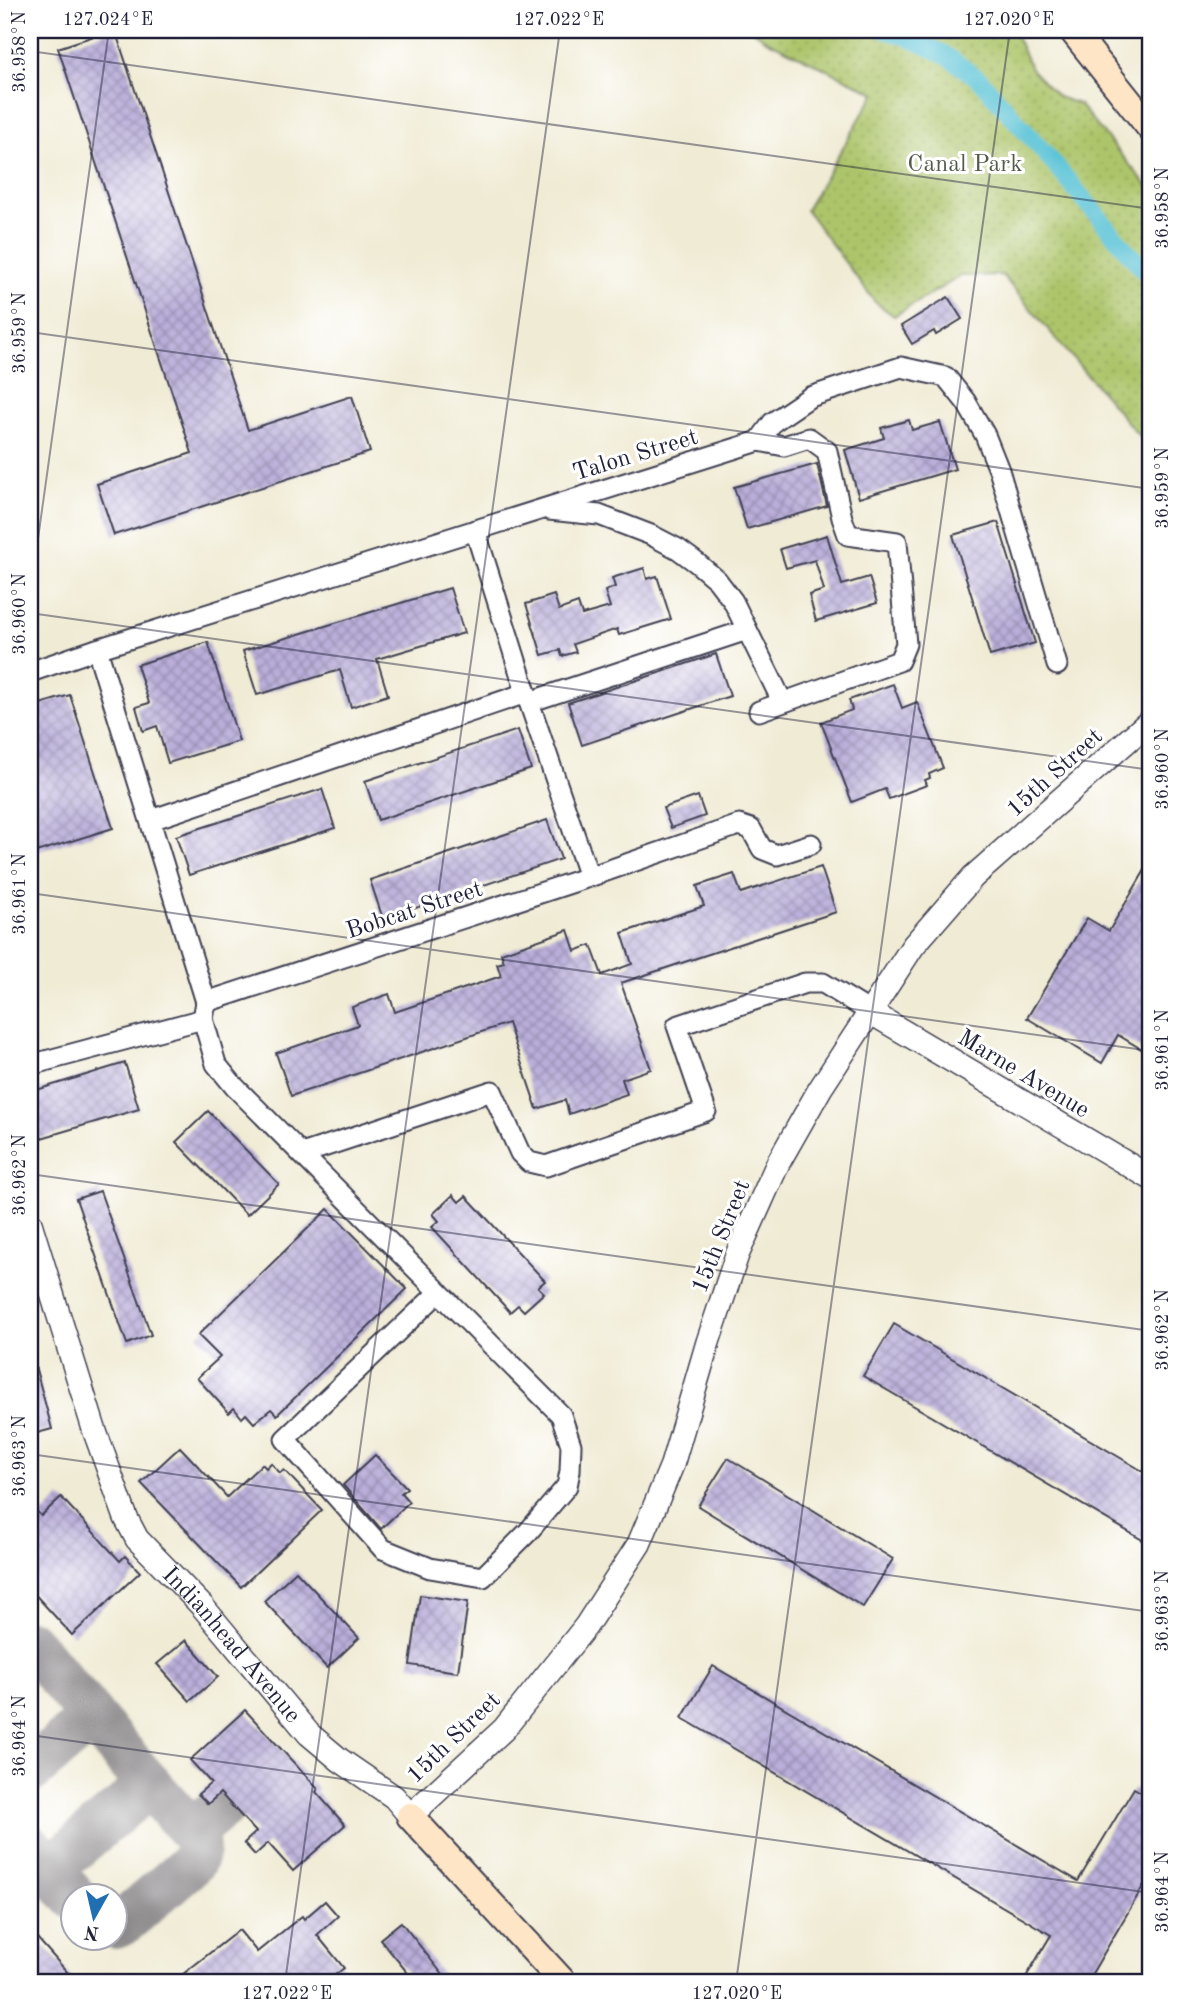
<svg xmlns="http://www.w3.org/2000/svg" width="1181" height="2012" font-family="'Old Standard TT',serif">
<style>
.park{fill:url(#park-dots);stroke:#687452;stroke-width:2}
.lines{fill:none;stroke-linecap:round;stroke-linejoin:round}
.canal{stroke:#5ac3d6;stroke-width:18}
.taxiway{stroke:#898688;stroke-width:46}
.building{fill:url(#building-cross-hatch)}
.minor-casing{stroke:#414052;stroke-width:23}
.tertiary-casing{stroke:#414052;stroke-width:26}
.secondary-casing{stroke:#414052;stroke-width:30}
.minor{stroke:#fff;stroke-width:19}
.tertiary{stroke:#fff;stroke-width:23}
.secondary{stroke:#fee5c5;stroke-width:26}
.ticks{fill:none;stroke:#22223b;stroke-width:2;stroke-opacity:0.45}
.labels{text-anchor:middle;stroke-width:6;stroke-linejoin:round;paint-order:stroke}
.park-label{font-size:24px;fill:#535b4b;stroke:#fff}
.street-label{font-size:24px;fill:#22223b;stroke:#fff}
.neatline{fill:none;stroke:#22223b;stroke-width:2.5}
.ticks-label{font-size:18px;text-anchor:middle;fill:#22223b}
</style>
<defs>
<pattern id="park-dots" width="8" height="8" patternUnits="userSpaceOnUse" patternTransform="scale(1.75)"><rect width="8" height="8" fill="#adc56a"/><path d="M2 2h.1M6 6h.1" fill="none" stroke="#95a95d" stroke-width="1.8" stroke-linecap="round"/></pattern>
<pattern id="building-cross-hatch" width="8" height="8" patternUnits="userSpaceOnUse" patternTransform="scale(1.75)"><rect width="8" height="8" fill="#baafda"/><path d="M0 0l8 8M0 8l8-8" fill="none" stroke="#978eb2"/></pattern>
</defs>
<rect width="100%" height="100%" fill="#fff"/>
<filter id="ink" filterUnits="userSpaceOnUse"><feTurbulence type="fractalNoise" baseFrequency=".0143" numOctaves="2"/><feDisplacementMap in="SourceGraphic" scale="14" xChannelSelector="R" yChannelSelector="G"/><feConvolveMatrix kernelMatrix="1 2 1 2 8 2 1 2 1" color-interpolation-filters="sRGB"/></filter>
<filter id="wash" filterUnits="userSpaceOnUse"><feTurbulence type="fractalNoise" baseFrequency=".00686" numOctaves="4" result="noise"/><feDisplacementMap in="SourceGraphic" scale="28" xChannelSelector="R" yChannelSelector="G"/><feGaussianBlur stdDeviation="1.57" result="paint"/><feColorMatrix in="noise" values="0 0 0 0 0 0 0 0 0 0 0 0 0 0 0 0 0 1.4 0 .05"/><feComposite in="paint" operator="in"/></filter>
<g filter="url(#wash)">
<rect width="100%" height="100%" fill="#f0ebd4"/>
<path class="park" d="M 752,30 L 1013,30 L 1032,70 L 1058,97 L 1079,104 L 1151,190 L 1151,450 L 1002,275 L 961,276 L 894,316 L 875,302 L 806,210 L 875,93 L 766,40 Z"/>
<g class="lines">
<path class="canal" d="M 885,30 L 905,36 L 944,54 L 980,80 L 1049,158 L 1151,279"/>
<g class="taxiway">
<path d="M 30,1643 L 137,1771 L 192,1832 C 198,1844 199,1852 192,1863 L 124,1922 L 116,1926"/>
<path d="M 30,1771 L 80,1728 L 83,1717 L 81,1703"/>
<path d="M 192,1832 L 228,1802"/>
<path d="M 30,1847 L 74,1897"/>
<path d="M 37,1855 L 51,1860 L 63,1858 L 135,1797 L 140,1784 L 137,1771"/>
</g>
</g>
<g id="blocks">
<g class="building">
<path d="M 112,30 L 115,30 L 248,430 L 352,396 L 370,452 L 114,535 L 97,484 L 192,453 L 58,48 Z"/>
<path d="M 948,297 L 962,319 L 936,335 L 934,331 L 912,344 L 901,326 Z"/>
<path d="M 909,420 L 912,430 L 940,422 L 955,469 L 859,498 L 845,450 L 884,438 L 881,428 Z"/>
<path d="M 817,464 L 827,506 L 747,529 L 734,487 Z"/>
<path d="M 998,522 L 1035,643 L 990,656 L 953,535 Z"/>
<path d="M 827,535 L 842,585 L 869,577 L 877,603 L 816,621 L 809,595 L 824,590 L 815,560 L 786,568 L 780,549 Z"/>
<path d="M 644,568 L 647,579 L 657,576 L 671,619 L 619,635 L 617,629 L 573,644 L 576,652 L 562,656 L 560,650 L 542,655 L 526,604 L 554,595 L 559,610 L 578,603 L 582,615 L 610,607 L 605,591 L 615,587 L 612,578 Z"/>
<path d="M 450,588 L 464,633 L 377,659 L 388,695 L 351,707 L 340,670 L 257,695 L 243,651 Z"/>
<path d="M 208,642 L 239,741 L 168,763 L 157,726 L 143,731 L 136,707 L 149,703 L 137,665 Z"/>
<path d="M 716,654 L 730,696 L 582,745 L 568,703 Z"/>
<path d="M 893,684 L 902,708 L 917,702 L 943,768 L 929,774 L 930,778 L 925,780 L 927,785 L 889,799 L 885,789 L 852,802 L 821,722 L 852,710 L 849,700 Z"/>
<path d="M 70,695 L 113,828 L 30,854 L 30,707 Z"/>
<path d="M 518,730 L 531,769 L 378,820 L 365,781 Z"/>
<path d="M 322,789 L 335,828 L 189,875 L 176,836 Z"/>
<path d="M 698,796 L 705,816 L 671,828 L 663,808 Z"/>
<path d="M 547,820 L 561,859 L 383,919 L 370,880 Z"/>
<path d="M 1151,860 L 1151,1055 L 1118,1035 L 1102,1063 L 1027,1018 L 1087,918 L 1109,931 Z"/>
<path d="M 821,867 L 836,912 L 621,983 L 651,1069 L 622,1079 L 627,1094 L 569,1114 L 565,1100 L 537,1109 L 508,1023 L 291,1096 L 276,1053 L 358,1025 L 352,1007 L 389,994 L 395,1012 L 501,976 L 497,964 L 504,962 L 501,953 L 568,930 L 575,951 L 591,945 L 602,975 L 632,964 L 622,933 L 704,906 L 697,886 L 734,874 L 741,893 Z"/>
<path d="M 125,1063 L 139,1109 L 38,1139 L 30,1112 L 30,1092 Z"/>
<path d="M 208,1111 L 279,1184 L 247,1215 L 176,1142 Z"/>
<path d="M 100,1191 L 151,1335 L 127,1344 L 76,1199 Z"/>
<path d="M 453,1195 L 459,1202 L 466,1196 L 545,1281 L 538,1287 L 544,1293 L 524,1311 L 518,1305 L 510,1312 L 432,1227 L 439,1221 L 433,1214 Z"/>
<path d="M 328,1209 L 407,1289 L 277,1415 L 271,1409 L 254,1423 L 246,1414 L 242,1418 L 234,1408 L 229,1413 L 197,1378 L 220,1357 L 198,1335 Z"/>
<path d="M 894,1324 L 1151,1476 L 1151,1545 L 863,1376 Z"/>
<path d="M 30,1362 L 34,1362 L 52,1429 L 30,1435 Z"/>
<path d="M 180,1447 L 227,1497 L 262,1464 L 266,1468 L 271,1463 L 280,1473 L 284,1470 L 322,1510 L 241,1587 L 141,1483 Z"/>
<path d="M 375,1455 L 407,1488 L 401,1493 L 409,1502 L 381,1529 L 343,1485 Z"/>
<path d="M 728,1458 L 893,1559 L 863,1607 L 698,1506 Z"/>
<path d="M 61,1497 L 120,1561 L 125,1556 L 140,1572 L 72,1635 L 30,1589 L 30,1504 L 41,1516 Z"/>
<path d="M 296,1571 L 359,1638 L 327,1668 L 264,1601 Z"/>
<path d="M 420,1595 L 468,1602 L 458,1672 L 410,1665 Z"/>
<path d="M 186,1640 L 218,1677 L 190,1701 L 157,1664 Z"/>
<path d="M 713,1666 L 1078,1881 L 1134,1788 L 1151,1798 L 1151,1873 L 1087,1982 L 1023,1982 L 1051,1935 L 682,1718 Z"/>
<path d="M 245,1710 L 318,1789 L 316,1792 L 345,1825 L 293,1871 L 268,1843 L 255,1855 L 244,1843 L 256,1832 L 220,1793 L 208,1804 L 198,1794 L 211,1783 L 190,1760 Z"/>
<path d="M 325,1901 L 338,1916 L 317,1935 L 344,1968 L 326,1982 L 285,1982 L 278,1975 L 269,1982 L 173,1982 L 239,1930 L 257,1952 L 302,1916 L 304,1919 Z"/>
<path d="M 401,1922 L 443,1975 L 434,1982 L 415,1982 L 380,1939 Z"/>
<path d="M 30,1930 L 76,1982 L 30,1982 Z"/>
</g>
</g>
</g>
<g filter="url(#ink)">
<use href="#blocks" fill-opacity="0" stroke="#414052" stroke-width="2"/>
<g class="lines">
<g class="minor-casing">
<g id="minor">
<path d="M 549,510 L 599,515 L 651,535 L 678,549 L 697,563 L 717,580 L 733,601 L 782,701"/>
<path d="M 475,530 L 529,702 L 589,877"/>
<path d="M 97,649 L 206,1002"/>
<path d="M 30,672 L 97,649 L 759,441 L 773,422 L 810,397 L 901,367 L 946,377 L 966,402 L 985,435 L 999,470 L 1057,665"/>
<path d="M 529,702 L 747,630"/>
<path d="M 759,711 L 899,661 L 906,644 L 897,542 L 848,535 L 842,518 L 827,451 L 809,438 L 784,446 L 759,441"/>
<path d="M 151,820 L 526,693"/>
<path d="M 203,1019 L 216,1064 L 234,1086 L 561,1415 L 571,1445 L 570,1471 L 567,1486 L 528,1532 L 483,1577 L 430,1568 L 383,1549 L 285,1439 L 439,1292"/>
<path d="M 30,1065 L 203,1019 L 206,1002 L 589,877 L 739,825 L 751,829 L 762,849 L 777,855 L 811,844"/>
<path d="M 302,1154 L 492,1091 L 520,1153 L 529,1162 L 546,1166 L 706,1111 L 677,1026 L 805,983 L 823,983 L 870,1012"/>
</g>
</g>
<g class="tertiary-casing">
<g id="tertiary">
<path d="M 870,1012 L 1151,1178"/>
<path id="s1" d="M 30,1223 L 94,1429 L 126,1518 L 137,1539 L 202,1606 L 309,1734 L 340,1760 L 394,1797 L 410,1816 L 504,1729 L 586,1626 L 639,1544 L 672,1465 L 708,1342 L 737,1255 L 778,1163 L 820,1089 L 913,946 L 973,877 L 1151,720"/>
</g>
</g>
<g class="secondary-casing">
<g id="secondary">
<path d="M 1072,30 L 1151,129"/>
<path d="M 410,1816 L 563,1982"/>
</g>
</g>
<use href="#minor" class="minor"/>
<use href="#tertiary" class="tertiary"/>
<use href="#secondary" class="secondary"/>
</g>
</g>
<path class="ticks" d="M 30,51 L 1151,209M 30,332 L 1151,489M 30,596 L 109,30M 30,613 L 1151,770M 30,893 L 1151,1051M 30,1174 L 1151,1331M 30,1454 L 1151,1612M 30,1735 L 1151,1893M 285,1982 L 560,30M 736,1982 L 1010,30"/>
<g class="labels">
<g class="park-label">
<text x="965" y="171">Canal Park</text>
</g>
<g class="street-label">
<text transform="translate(635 454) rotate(-17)" y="8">Talon Street</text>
<text transform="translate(1054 772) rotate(-42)" y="8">15th Street</text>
<text transform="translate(414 909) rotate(-18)" y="8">Bobcat Street</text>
<text transform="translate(1024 1073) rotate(31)" y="8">Marne Avenue</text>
<text transform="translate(720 1236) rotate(-68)" y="8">15th Street</text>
<text dy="8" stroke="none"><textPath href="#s1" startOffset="476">Indianhead Avenue</textPath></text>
<text transform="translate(453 1737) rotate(-44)" y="8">15th Street</text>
</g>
</g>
<rect width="1181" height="2012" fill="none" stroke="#fff" stroke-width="77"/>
<g transform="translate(94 1917) rotate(188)"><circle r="33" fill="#ffffff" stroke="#a7a7b1" stroke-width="2"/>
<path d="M0-5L12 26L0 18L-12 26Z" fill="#1f6fb2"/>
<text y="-10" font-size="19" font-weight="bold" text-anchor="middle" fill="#22223b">N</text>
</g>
<rect x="38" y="38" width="1104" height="1936" class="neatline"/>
<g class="ticks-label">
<text x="108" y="25">127.024°E</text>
<text x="559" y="25">127.022°E</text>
<text x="1009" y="25">127.020°E</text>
<text transform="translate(19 52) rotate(-90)" y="6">36.958°N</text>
<text transform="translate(1162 208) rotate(-90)" y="6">36.958°N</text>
<text transform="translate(19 333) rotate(-90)" y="6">36.959°N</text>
<text transform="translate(1162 488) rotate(-90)" y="6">36.959°N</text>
<text transform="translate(19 614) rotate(-90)" y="6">36.960°N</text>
<text transform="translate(1162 769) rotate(-90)" y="6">36.960°N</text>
<text transform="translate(19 894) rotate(-90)" y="6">36.961°N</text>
<text transform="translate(1162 1050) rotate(-90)" y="6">36.961°N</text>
<text transform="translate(19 1175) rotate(-90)" y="6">36.962°N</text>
<text transform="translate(1162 1330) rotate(-90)" y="6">36.962°N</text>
<text transform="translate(19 1456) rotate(-90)" y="6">36.963°N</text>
<text transform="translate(1162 1611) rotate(-90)" y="6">36.963°N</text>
<text transform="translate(19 1736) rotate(-90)" y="6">36.964°N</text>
<text transform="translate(1162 1892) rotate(-90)" y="6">36.964°N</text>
<text x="287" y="1999">127.022°E</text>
<text x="737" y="1999">127.020°E</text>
</g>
</svg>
